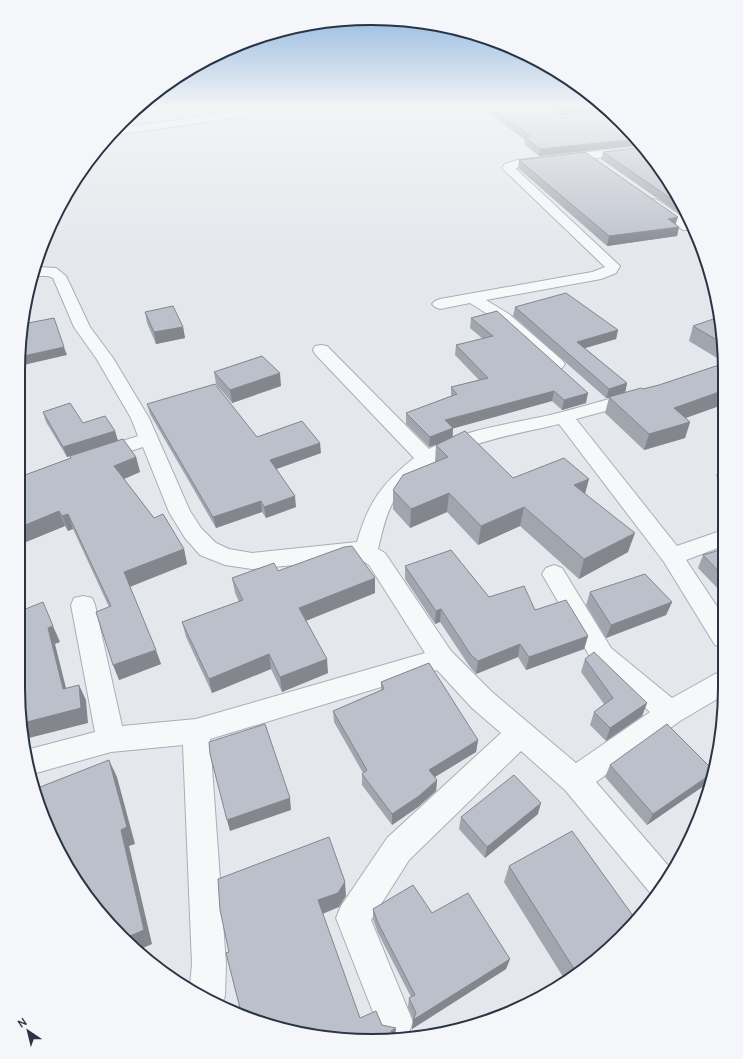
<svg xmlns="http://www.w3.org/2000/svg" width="743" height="1059" viewBox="0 0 743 1059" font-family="Manrope,sans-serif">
<rect width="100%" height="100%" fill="#e4e7ec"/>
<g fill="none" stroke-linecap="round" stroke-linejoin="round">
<g stroke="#a9aeb7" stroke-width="2">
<g id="minor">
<polygon points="269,107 294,107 289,110 115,135 120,128"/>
<polygon points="642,146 646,152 515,168 620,266 616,273 601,279 486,300 509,314 562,360 565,364 562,368 556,369 550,368 497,320 470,303 440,309 435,307 432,304 435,301 440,299 592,272 605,267 502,168 505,164 517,160"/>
<polygon points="653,199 657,200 691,223 693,230 683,230 649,206 647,203 649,200"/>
<path d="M38 267 56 268 66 276 90 327 113 358 149 418 190 511 201 528 216 543 229 549 252 553 357 542C368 503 382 483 414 458L315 354 313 350 315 346 321 345 327 346 429 449C465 429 510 424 550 415 579 408 607 399 636 392L642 393 645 397 642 401 576 419 677 546 723 530V546L686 560 724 617V648L715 645 664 562 559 424C505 437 444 444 405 488 401 493 396 497 393 502 385 517 382 533 378 549L385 553 451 651 492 692 576 763 650 712 593 662 542 574 546 568 554 565 562 568 611 648 672 698 715 674 724 671V695L680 721 596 782 672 870 656 897 652 895 565 790 521 751 409 860 371 920 413 1022 408 1035C398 1039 392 1039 382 1035L336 918 341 906 387 838 501 733 472 708 437 670 210 739 226 964 225 996 221 1005 190 985 192 964 183 745 111 752 29 775 26 750 95 732 71 605 74 598 83 596 92 598 95 605 122 726 196 719 425 653 369 565 360 559 252 569 225 565 200 555 185 538 169 512 143 447 99 461 92 459 89 455 92 451 138 436 131 418 96 358 74 327 53 278 48 276H35Z"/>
</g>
</g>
<use href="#minor" fill="#f7f8fa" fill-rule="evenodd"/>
</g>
<g fill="#a1a5ae">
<polygon points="481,107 527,107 535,113 637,138 642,145 539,156 524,144 525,140"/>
<polygon points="531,107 604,107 608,111 556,116"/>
<polygon points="643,147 689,215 691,222 601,159 603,152"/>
<polygon points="519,160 676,225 679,227 677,236 607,246 518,168"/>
<polygon points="515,307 618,330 616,339 585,348 627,383 625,393 643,389 659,385 722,364 722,405 685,418 690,422 685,438 644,450 605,413 609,398 606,398 513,316"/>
<polygon points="145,312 183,327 185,338 156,344 147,323"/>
<polygon points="471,318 586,403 562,410 552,401 453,428 453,437 513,478 585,494 628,552 579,579 520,526 478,545 447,512 410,528 393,509 393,490 435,462 436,445 438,444 429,447 406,424 406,413 451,396 451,387 479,380 455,355 456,345 483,339 470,328"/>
<polygon points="722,325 722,361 689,341 693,326"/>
<polygon points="214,372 281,386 232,403 216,384"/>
<polygon points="147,404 257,437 321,453 276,469 296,507 266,518 262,512 216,528 150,414"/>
<polygon points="43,412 83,423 115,431 118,441 136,457 140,472 124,479 154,518 184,549 187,564 130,587 161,664 119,680 109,607 73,529 68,531 65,526 21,544 18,538 18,463 25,475 117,441 67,457 46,422"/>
<polygon points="723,463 723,482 716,476 721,464"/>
<polygon points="723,549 724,595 698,568 703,555"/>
<polygon points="405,566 489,597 535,610 588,636 584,649 526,670 518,657 476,674 470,667 440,622 435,624 405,579"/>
<polygon points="278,571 375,593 306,621 328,673 282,692 271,669 212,693 186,637 182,622 239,602 235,593 232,578"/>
<polygon points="590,592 672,602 666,615 606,638 586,605"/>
<polygon points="585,659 647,703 642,716 606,741 590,725 594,712 604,704 581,672"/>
<polygon points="381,682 478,740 476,752 435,777 437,780 436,791 418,807 392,825 362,785 362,774 363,773 334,722 333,711 381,690"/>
<polygon points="724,710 722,727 717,723"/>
<polygon points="610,765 708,783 647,825 605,777"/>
<polygon points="538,814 485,858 459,829 461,817"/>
<polygon points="509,866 605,953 565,980 504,882"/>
<polygon points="373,909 432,913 510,959 506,969 412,1029 413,1019 408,1007 409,998 411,997 378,933 373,919"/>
</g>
<g fill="#83868d">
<polygon points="576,107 604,107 608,111 556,116 557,109"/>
<polygon points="637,139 642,145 539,156 540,149"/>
<polygon points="678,217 675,226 668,219"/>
<polygon points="679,227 677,236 607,246 609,236"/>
<polygon points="183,327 185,338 156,344 154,332"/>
<polygon points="618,330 616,339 575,351 577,342"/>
<polygon points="64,347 67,355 19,366 19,357"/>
<polygon points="280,373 281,386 232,403 230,390"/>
<polygon points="627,383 625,393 606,398 609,389"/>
<polygon points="554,391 552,401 444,431 445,420"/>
<polygon points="722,391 722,405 669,424 674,408"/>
<polygon points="588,393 586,403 562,410 564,400"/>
<polygon points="690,422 685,438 644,450 649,434"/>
<polygon points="453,428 452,439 429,447 430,437"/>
<polygon points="115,431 118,441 67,457 63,447"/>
<polygon points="320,443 321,453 271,471 270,460"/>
<polygon points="136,457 140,472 119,481 114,466"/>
<polygon points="589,479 584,498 574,485"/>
<polygon points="449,493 447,512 410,528 411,509"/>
<polygon points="295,496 296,507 266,518 264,507"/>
<polygon points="261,501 262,512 216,528 213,517"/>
<polygon points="524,507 520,526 478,545 481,526"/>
<polygon points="59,511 65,526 21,544 18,536 18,528"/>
<polygon points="68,514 73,529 68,531 62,516"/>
<polygon points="635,533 628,552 579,579 584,559"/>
<polygon points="184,549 187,564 129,587 124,572"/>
<polygon points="375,578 375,593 300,623 299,608"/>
<polygon points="672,602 666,615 606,638 611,625"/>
<polygon points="441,609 440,622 435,624 436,611"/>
<polygon points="53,626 60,642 55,644 70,704 63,689 48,628"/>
<polygon points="588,636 584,649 526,670 529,657"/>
<polygon points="520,644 518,657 476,674 478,661"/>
<polygon points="156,650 161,664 119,680 113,665"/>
<polygon points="269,654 271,669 212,693 209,679"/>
<polygon points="327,659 328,673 282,692 280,677"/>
<polygon points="79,685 86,700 88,723 25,739 23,723"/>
<polygon points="647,703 642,716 606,741 610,728"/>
<polygon points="478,740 476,752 428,781 429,770"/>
<polygon points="109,760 117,777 135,844 129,846 152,944 136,951 125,938 121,830"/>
<polygon points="714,772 708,783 647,825 653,814"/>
<polygon points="437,780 436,791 418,807 392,825 392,814"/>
<polygon points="290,798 291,810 230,831 227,820"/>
<polygon points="541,803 538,814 485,858 487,847"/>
<polygon points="345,882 346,896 339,907 320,915 318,900"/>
<polygon points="510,959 506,969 412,1029 413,1020"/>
<polygon points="396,1028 395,1038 391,1038 391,1031"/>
</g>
<g fill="#bbc0ca" stroke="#83868d">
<polygon points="490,107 527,107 535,113 558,118 609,112 637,139 540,149 525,137 530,136"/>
<polygon points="552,107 576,107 557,109"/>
<polygon points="643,147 683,207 603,152"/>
<polygon points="585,152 678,217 668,219 679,227 609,236 519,160"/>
<polygon points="566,293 618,330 577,342 627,383 609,389 515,307"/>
<polygon points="173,306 183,327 154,332 145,312"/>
<polygon points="497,311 588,393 564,400 554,391 445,420 453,428 430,437 406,413 457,394 451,387 488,378 456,345 493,336 471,318"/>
<polygon points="719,317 722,325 722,343 693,326"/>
<polygon points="54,318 64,347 19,357 23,324"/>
<polygon points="262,356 280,373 230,390 214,372"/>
<polygon points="722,364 722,391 674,408 690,422 649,434 609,397 641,388 643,389 659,385"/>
<polygon points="215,384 257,437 302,421 320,443 270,460 295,496 264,507 261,501 213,517 147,404"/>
<polygon points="70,403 83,423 105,416 115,431 63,447 43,412"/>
<polygon points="465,431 513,478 564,458 589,479 574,485 635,533 584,559 524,507 481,526 449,493 411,509 393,490 403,475 448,457 436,445"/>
<polygon points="123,439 136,457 114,466 154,518 163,514 184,549 124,572 156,650 113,665 96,612 111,606 68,514 62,516 59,511 18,528 18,463 25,475 71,458 70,456"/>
<polygon points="352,546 375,578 299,608 327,659 280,677 269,654 209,679 182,622 243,600 232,578 274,563 278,571 344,547"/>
<polygon points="723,549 723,576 703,555"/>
<polygon points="451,550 489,597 524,586 535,610 566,600 588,636 529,657 520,644 478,661 471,655 441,609 436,611 405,566"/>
<polygon points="645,574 672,602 611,625 590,592"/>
<polygon points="43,602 53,626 48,628 63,689 79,685 81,708 23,723 18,688 18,612"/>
<polygon points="594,652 647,703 610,728 594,712 613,698 585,659"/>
<polygon points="429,663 478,740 429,770 437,780 419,796 392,814 362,774 367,770 333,711 384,689 381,682"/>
<polygon points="265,724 290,798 227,820 210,754 209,742"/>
<polygon points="667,724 714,771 714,772 653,814 610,765"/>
<polygon points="109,760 127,827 121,830 144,930 125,938 77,884 35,789"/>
<polygon points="514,775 541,803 487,847 461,817"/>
<polygon points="572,831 636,920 605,953 576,972 509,866"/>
<polygon points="329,837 345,882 338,893 318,900 360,1018 376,1011 382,1025 396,1028 391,1031 394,1038 326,1038 242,1016 226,953 229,952 220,910 218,879"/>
<polygon points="413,885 432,913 468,893 510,959 413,1020 416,1013 409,998 415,995 378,923 373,909"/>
</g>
<linearGradient id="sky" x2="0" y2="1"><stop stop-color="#8bb4dd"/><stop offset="0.42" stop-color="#f3f4f6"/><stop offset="1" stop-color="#f3f4f6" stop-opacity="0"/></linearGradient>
<rect width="743" height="255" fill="url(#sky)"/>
<path d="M0 0H743V1059H0ZM371 25H372A346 346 0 0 1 718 371V688A346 346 0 0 1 372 1034H371A346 346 0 0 1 25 688V371A346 346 0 0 1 371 25Z" fill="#f4f6f9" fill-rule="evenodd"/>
<path fill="none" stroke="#2b3445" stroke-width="2" d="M371 25H372A346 346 0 0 1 718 371V688A346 346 0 0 1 372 1034H371A346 346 0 0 1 25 688V371A346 346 0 0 1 371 25Z"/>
<g transform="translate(28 1031) rotate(325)" stroke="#f4f6f9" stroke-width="3" paint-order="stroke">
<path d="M0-3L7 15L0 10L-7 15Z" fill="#2b3445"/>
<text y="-6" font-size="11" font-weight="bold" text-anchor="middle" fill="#2b3445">N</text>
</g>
</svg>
